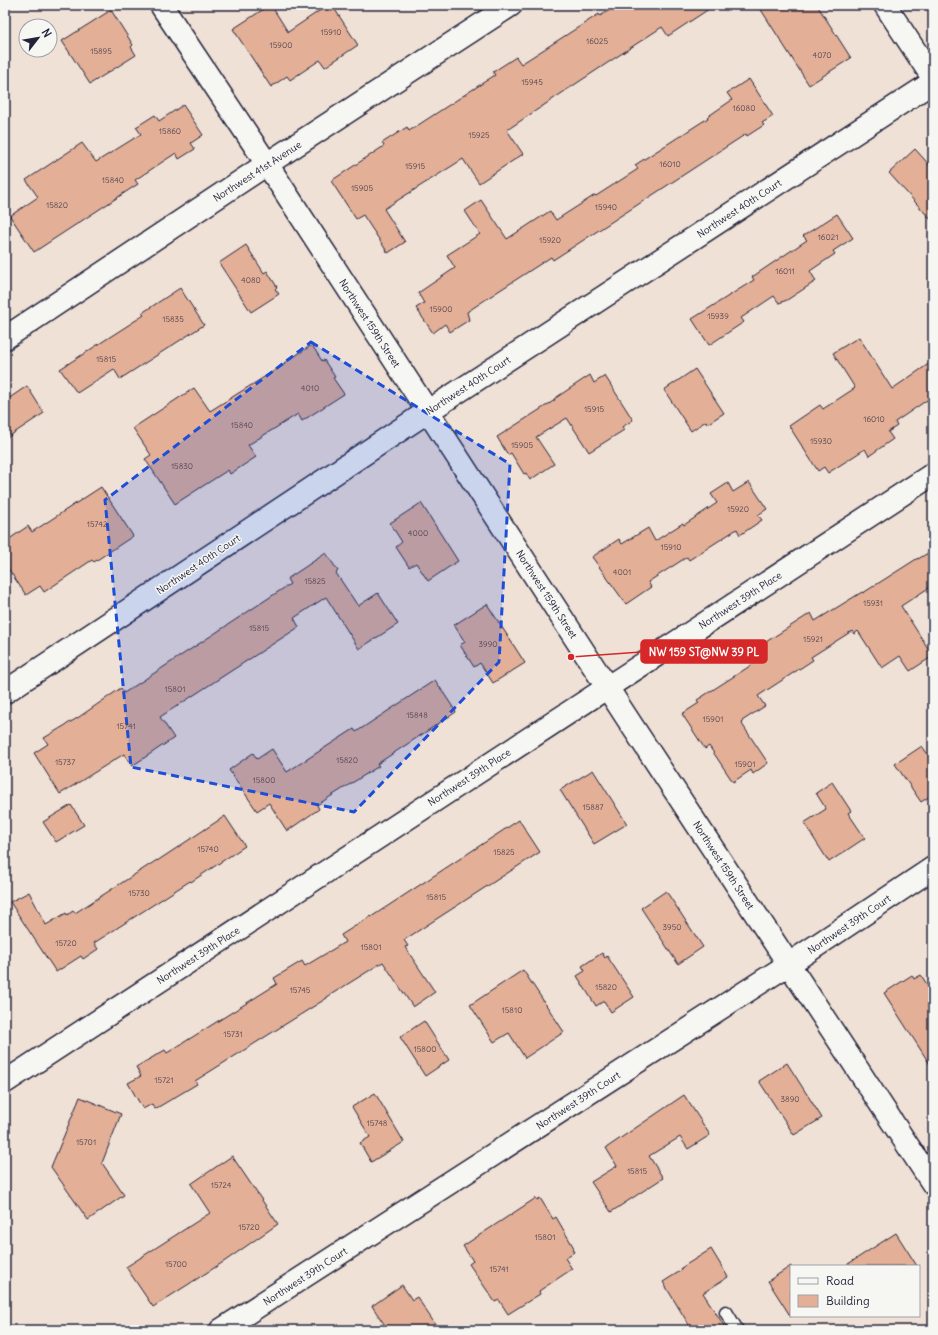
<svg xmlns="http://www.w3.org/2000/svg" width="938" height="1335" viewBox="0 0 938 1335" font-family="Delius,sans-serif">
<rect width="100%" height="100%" fill="#f0e1d6"/>
<filter id="ink" filterUnits="userSpaceOnUse"><feTurbulence type="fractalNoise" baseFrequency=".025" numOctaves="2"/><feDisplacementMap in="SourceGraphic" scale="8" xChannelSelector="R" yChannelSelector="G"/><feConvolveMatrix kernelMatrix="1 2 1 2 8 2 1 2 1" color-interpolation-filters="sRGB"/></filter>
<g filter="url(#ink)">
<g fill="#e3af96" stroke="#22223b">
<polygon points="270,5 271,5 288,32 328,5 332,5 358,45 325,67 320,60 290,80 287,76 271,87 233,29"/>
<polygon points="618,5 715,5 668,36 662,27 568,89 507,130 523,154 479,183 463,159 384,209 405,242 388,253 363,215 356,219 331,181 384,146 382,143 407,127 409,131 495,75 493,72 516,57 521,64 599,14 600,16"/>
<polygon points="758,5 817,5 851,58 809,85"/>
<polygon points="111,10 133,45 131,47 136,55 90,84 62,41"/>
<polygon points="749,79 773,116 762,123 764,125 747,136 746,134 553,260 551,257 497,292 467,312 469,320 450,332 445,324 433,333 416,308 424,303 418,293 455,268 447,255 480,234 465,211 481,200 507,239 550,211 556,220 595,195 596,196 638,169 635,165 708,118 707,117 732,100 727,93"/>
<polygon points="183,105 203,135 191,143 195,149 179,159 176,153 135,180 138,184 34,252 10,216 38,197 26,180 82,143 96,162 141,134 136,127 155,115 159,121"/>
<polygon points="915,149 933,169 933,222 889,173"/>
<polygon points="837,214 853,238 833,251 835,254 810,271 816,281 787,300 779,303 774,296 741,318 744,322 709,345 692,319 754,280 752,277 807,240 803,236"/>
<polygon points="246,245 264,273 267,271 277,287 275,289 279,294 251,312 219,263"/>
<polygon points="180,288 204,325 120,379 114,369 77,393 60,369 144,315 142,313"/>
<polygon points="859,337 892,389 933,361 933,396 895,422 897,426 888,432 893,439 869,456 865,449 828,473 824,467 818,471 789,426 820,405 823,409 855,388 833,353"/>
<polygon points="312,345 322,361 324,360 335,377 333,378 344,394 302,421 298,414 248,445 256,457 230,474 228,470 175,504 145,459 151,455 133,428 194,388 210,411 285,364 284,363"/>
<polygon points="695,369 724,413 707,424 706,421 691,431 664,390"/>
<polygon points="590,375 594,383 605,376 633,420 622,427 624,430 589,452 567,418 536,437 554,464 530,480 526,473 524,474 511,453 508,455 497,437 555,400 554,399"/>
<polygon points="27,386 44,413 5,439 5,401"/>
<polygon points="749,482 767,509 758,515 762,520 740,535 737,529 689,560 687,557 648,582 651,587 626,604 592,557 619,539 622,544 648,528 655,541 683,523 684,525 717,503 711,494 728,483 733,492"/>
<polygon points="101,487 133,536 94,562 92,560 44,592 40,586 26,595 5,564 5,542 28,526 32,532"/>
<polygon points="421,503 458,561 428,581 416,563 409,567 396,547 402,542 390,523"/>
<polygon points="933,550 933,585 901,606 933,656 910,671 900,656 882,668 858,631 854,634 852,631 811,657 813,660 758,696 765,706 742,721 743,723 742,724 768,763 753,774 751,770 733,782 709,746 705,749 682,714 699,703 697,700 764,657 758,647 811,613 815,621 862,592 863,593 918,558 918,559"/>
<polygon points="326,553 338,571 336,573 358,606 378,593 398,624 359,649 326,597 294,618 299,627 160,717 174,738 132,766 124,754 60,794 34,753 48,744 44,738 79,717 121,688 124,693 290,584 287,579"/>
<polygon points="487,604 525,663 493,683 480,663 474,667 460,645 465,642 454,625"/>
<polygon points="435,680 456,712 377,764 379,766 317,805 319,809 287,831 269,803 257,811 229,770 253,753 257,759 272,749 287,772 354,729 356,732"/>
<polygon points="922,746 933,762 933,794 921,802 895,764"/>
<polygon points="593,770 627,824 594,844 560,790"/>
<polygon points="832,782 851,811 848,813 865,838 829,862 804,823 826,809 816,793"/>
<polygon points="71,805 84,825 56,842 43,822"/>
<polygon points="225,816 245,846 191,882 190,881 94,943 98,949 83,959 81,956 56,972 10,902 29,892 46,925 66,913 67,915 73,911 75,913 157,860 157,861"/>
<polygon points="519,820 540,852 404,940 408,946 405,947 435,992 413,1007 383,962 327,997 327,998 195,1081 197,1084 155,1109 152,1104 143,1109 128,1083 141,1076 136,1067 165,1050 167,1053 277,984 274,978 302,961 305,966 345,942 341,935 371,916 371,917"/>
<polygon points="666,891 703,947 678,964 641,908"/>
<polygon points="602,953 605,958 607,956 634,997 611,1012 604,1001 596,1006 577,976 585,971 582,966"/>
<polygon points="523,970 564,1032 525,1058 509,1033 494,1042 470,1005"/>
<polygon points="912,975 914,979 921,975 933,994 933,1069 884,993"/>
<polygon points="424,1021 449,1060 425,1076 400,1037"/>
<polygon points="787,1063 822,1118 794,1135 759,1081"/>
<polygon points="375,1093 404,1142 371,1162 360,1143 370,1137 352,1107"/>
<polygon points="684,1095 710,1135 688,1149 680,1137 649,1156 663,1178 611,1212 591,1182 617,1166 606,1148"/>
<polygon points="80,1097 121,1114 102,1163 124,1195 88,1220 51,1167"/>
<polygon points="232,1156 278,1224 225,1261 153,1307 126,1267 210,1213 191,1184"/>
<polygon points="536,1198 537,1200 540,1198 553,1219 556,1217 574,1248 572,1249 574,1252 565,1258 572,1269 539,1291 540,1294 508,1314 499,1300 495,1302 469,1264 473,1261 463,1246"/>
<polygon points="896,1233 917,1266 845,1266"/>
<polygon points="711,1249 728,1277 703,1293 727,1330 692,1330 663,1282 682,1270 681,1268"/>
<polygon points="791,1266 791,1317 768,1281"/>
<polygon points="402,1285 412,1300 417,1297 439,1330 388,1330 372,1306"/>
</g>
<g fill="none" stroke-linecap="round" stroke-linejoin="round">
<g stroke="#22223b" stroke-width="15">
<polyline id="service" points="726,1312 737,1330"/>
</g>
<g stroke="#22223b" stroke-width="25">
<g id="minor">
<polyline points="885,5 933,78"/>
<polyline points="5,338 267,164 511,5"/>
<polyline points="5,692 427,412 933,82"/>
<polyline points="5,1082 933,474"/>
<polyline points="221,1330 789,964 933,868"/>
</g>
</g>
<g stroke="#22223b" stroke-width="25">
<polyline id="tertiary" points="161,5 267,164 627,718 933,1184"/>
</g>
<use href="#service" stroke="#f6f6f2" stroke-width="12"/>
<use href="#minor" stroke="#f6f6f2" stroke-width="22"/>
<use href="#tertiary" stroke="#f6f6f2" stroke-width="22"/>
</g>
</g>
<path fill="#1d4ed8" fill-opacity="0.2" stroke="#1d4ed8" stroke-width="3" stroke-dasharray="8 5" stroke-linejoin="round" d="M311 342 510 464 499 662 354 812 131 767 105 500Z"/>
<g text-anchor="middle" stroke-width="3" stroke-linejoin="round" paint-order="stroke">
<g font-size="8" fill="#524552">
<text x="331" y="35">15910</text>
<text x="597" y="44">16025</text>
<text x="281" y="48">15900</text>
<text x="101" y="54">15895</text>
<text x="822" y="58">4070</text>
<text x="532" y="85">15945</text>
<text x="744" y="111">16080</text>
<text x="170" y="134">15860</text>
<text x="479" y="138">15925</text>
<text x="670" y="167">16010</text>
<text x="415" y="169">15915</text>
<text x="113" y="183">15840</text>
<text x="362" y="191">15905</text>
<text x="57" y="208">15820</text>
<text x="606" y="210">15940</text>
<text x="828" y="240">16021</text>
<text x="550" y="243">15920</text>
<text x="785" y="274">16011</text>
<text x="251" y="283">4080</text>
<text x="441" y="312">15900</text>
<text x="718" y="319">15939</text>
<text x="173" y="322">15835</text>
<text x="106" y="362">15815</text>
<text x="310" y="391">4010</text>
<text x="594" y="412">15915</text>
<text x="874" y="422">16010</text>
<text x="242" y="428">15840</text>
<text x="821" y="444">15930</text>
<text x="522" y="448">15905</text>
<text x="182" y="469">15830</text>
<text x="738" y="512">15920</text>
<text x="97" y="527">15742</text>
<text x="418" y="536">4000</text>
<text x="671" y="550">15910</text>
<text x="622" y="575">4001</text>
<text x="315" y="584">15825</text>
<text x="873" y="606">15931</text>
<text x="259" y="631">15815</text>
<text x="813" y="642">15921</text>
<text x="488" y="647">3990</text>
<text x="175" y="692">15801</text>
<text x="417" y="718">15848</text>
<text x="713" y="722">15901</text>
<text x="126" y="729">15741</text>
<text x="347" y="763">15820</text>
<text x="65" y="765">15737</text>
<text x="745" y="767">15901</text>
<text x="264" y="783">15800</text>
<text x="593" y="810">15887</text>
<text x="208" y="852">15740</text>
<text x="504" y="855">15825</text>
<text x="139" y="896">15730</text>
<text x="436" y="900">15815</text>
<text x="672" y="930">3950</text>
<text x="66" y="946">15720</text>
<text x="371" y="950">15801</text>
<text x="606" y="990">15820</text>
<text x="300" y="993">15745</text>
<text x="512" y="1013">15810</text>
<text x="233" y="1037">15731</text>
<text x="425" y="1052">15800</text>
<text x="164" y="1083">15721</text>
<text x="790" y="1102">3890</text>
<text x="377" y="1126">15748</text>
<text x="86" y="1145">15701</text>
<text x="637" y="1174">15815</text>
<text x="221" y="1188">15724</text>
<text x="249" y="1230">15720</text>
<text x="545" y="1240">15801</text>
<text x="176" y="1267">15700</text>
<text x="499" y="1272">15741</text>
</g>
<g font-size="10" fill="#22223b" stroke="#f6f6f2">
<text transform="translate(257 171) rotate(-33)" y="4">Northwest 41st Avenue</text>
<text transform="translate(739 208) rotate(-33)" y="4">Northwest 40th Court</text>
<text transform="translate(370 323) rotate(57)" y="4">Northwest 159th Street</text>
<text transform="translate(468 385) rotate(-33)" y="4">Northwest 40th Court</text>
<text transform="translate(198 564) rotate(-34)" y="4">Northwest 40th Court</text>
<text transform="translate(547 594) rotate(57)" y="4">Northwest 159th Street</text>
<text transform="translate(740 600) rotate(-33)" y="4">Northwest 39th Place</text>
<text transform="translate(469 777) rotate(-33)" y="4">Northwest 39th Place</text>
<text transform="translate(724 865) rotate(57)" y="4">Northwest 159th Street</text>
<text transform="translate(849 924) rotate(-34)" y="4">Northwest 39th Court</text>
<text transform="translate(198 955) rotate(-33)" y="4">Northwest 39th Place</text>
<text transform="translate(578 1100) rotate(-33)" y="4">Northwest 39th Court</text>
<text transform="translate(305 1276) rotate(-33)" y="4">Northwest 39th Court</text>
</g>
</g>
<path fill="none" stroke="#d62828" stroke-width="1.5" d="M571 657L641 652"/>
<circle fill="#d62828" stroke="#f6f6f2" stroke-width="1.5" cx="571" cy="657" r="4"/>
<rect fill="#d62828" stroke="#d62828" stroke-width="1.5" x="641" y="640" width="126" height="23" rx="4"/>
<g font-size="11" text-anchor="middle" font-weight="bold" fill="#fff">
<text x="704" y="656">NW 159 ST@NW 39 PL</text>
</g>
<rect width="938" height="1335" fill="none" stroke="#f6f6f2" stroke-width="20"/>
<rect x="10" y="10" width="918" height="1315" fill="none" stroke="#22223b" stroke-width="1.5" filter="url(#ink)"/>
<rect x="790" y="1265" width="130" height="52" fill="#f6f6f2" stroke="#a1a1a9"/>
<rect x="798" y="1278" width="20" height="6" fill="#f6f6f2" stroke="#a1a1a9"/>
<text x="826" y="1285" font-size="12" fill="#22223b">Road</text>
<rect x="798" y="1295" width="20" height="12" fill="#e3af96" stroke="#a1a1a9"/>
<text x="826" y="1305" font-size="12" fill="#22223b">Building</text>
<g transform="translate(38 38) rotate(59)"><circle r="19" fill="#f6f6f2" stroke="#a1a1a9"/>
<path d="M0-3L7 15L0 10L-7 15Z" fill="#22223b"/>
<text y="-6" font-size="11" font-weight="bold" text-anchor="middle" fill="#22223b">N</text>
</g>
</svg>
